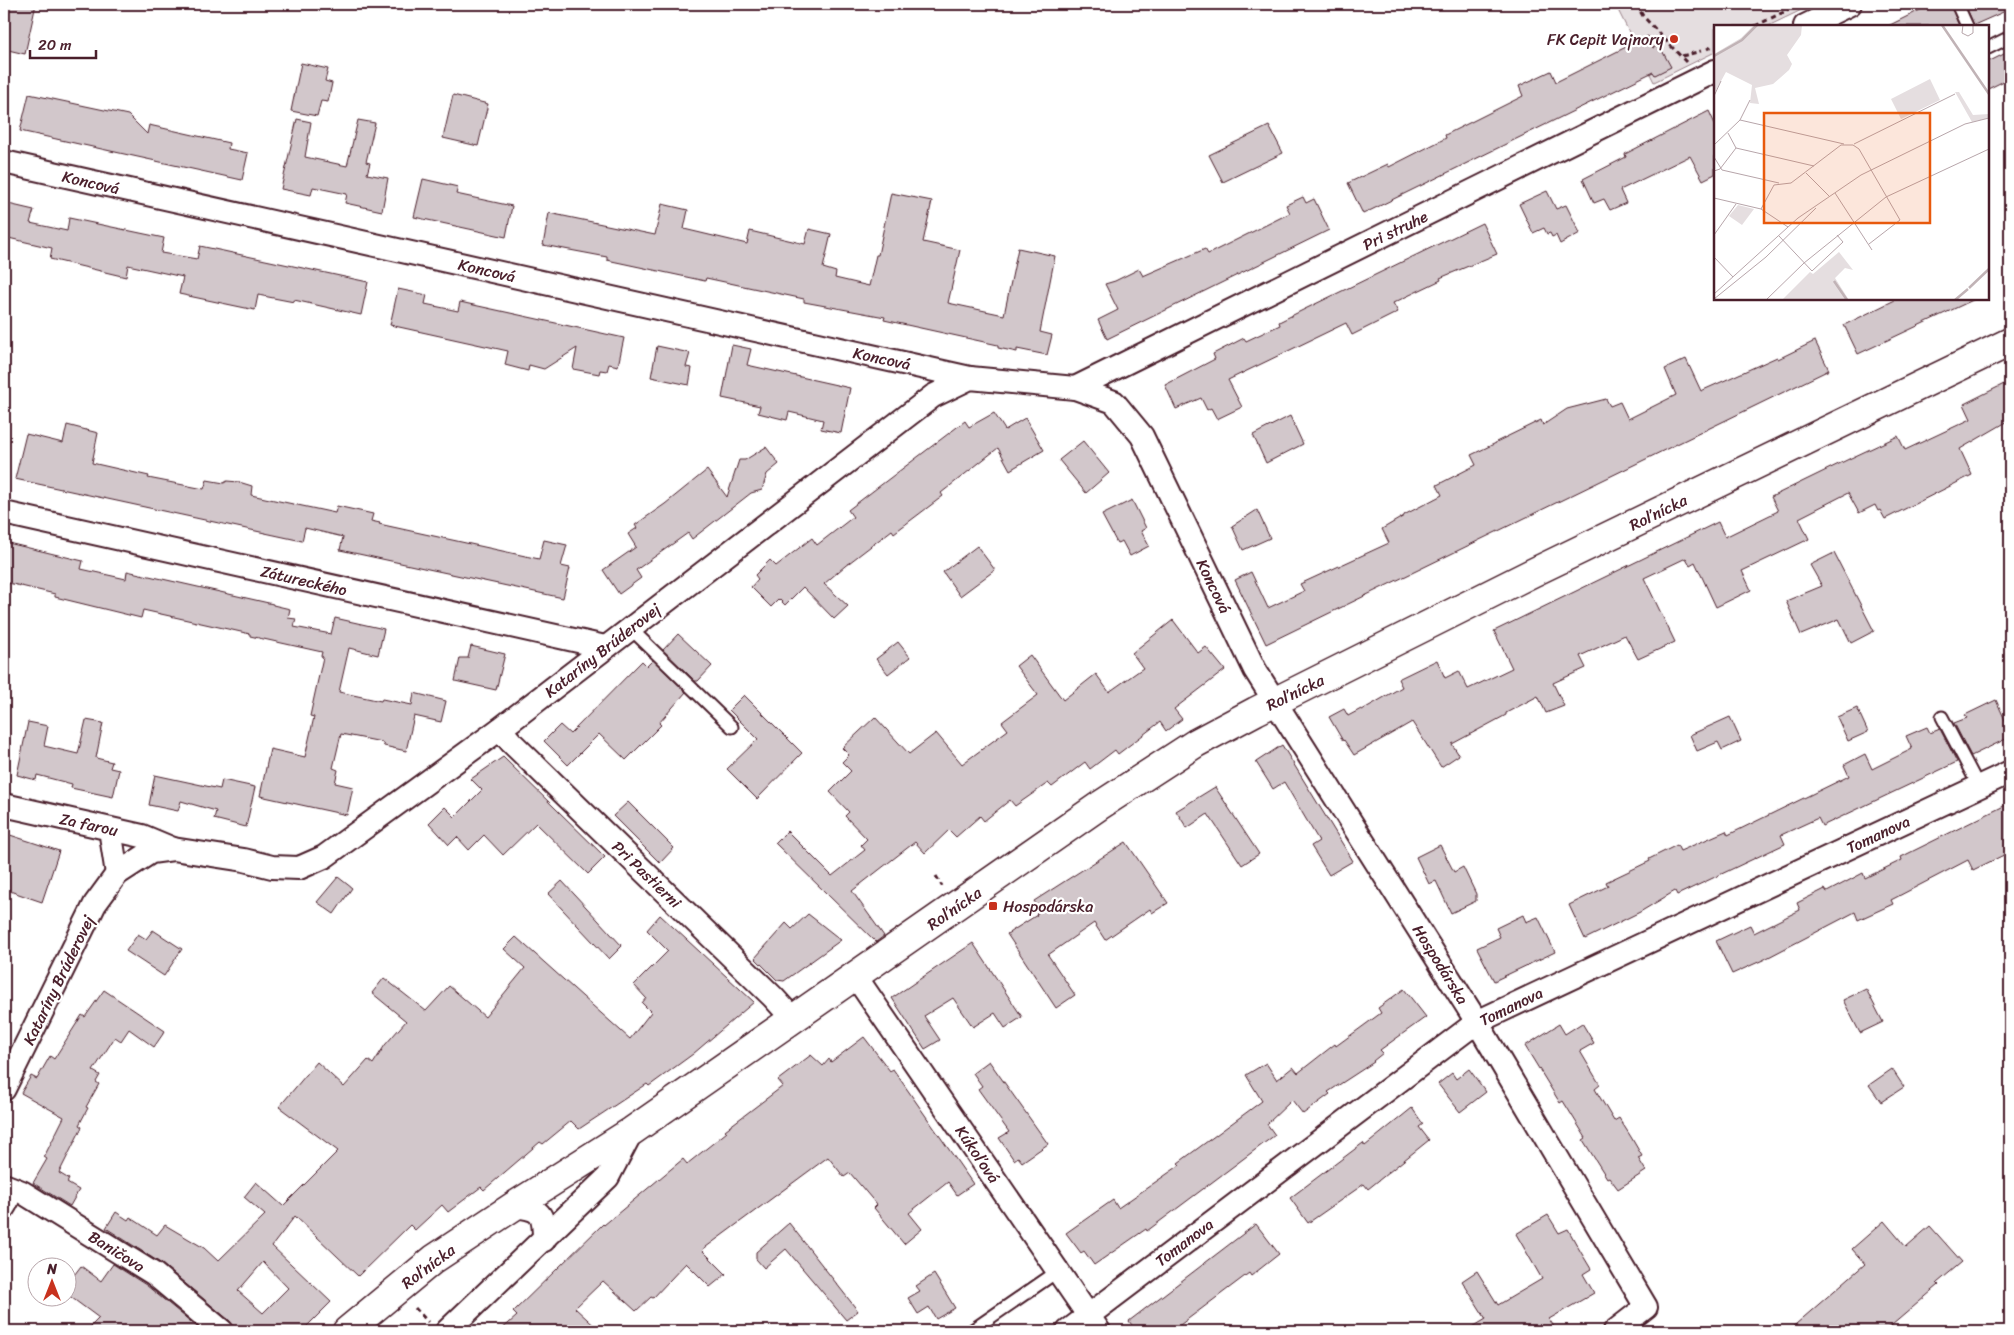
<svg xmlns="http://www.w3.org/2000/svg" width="2014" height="1335" viewBox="0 0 2014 1335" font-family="Sriracha,sans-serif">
<rect width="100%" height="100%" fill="#fff"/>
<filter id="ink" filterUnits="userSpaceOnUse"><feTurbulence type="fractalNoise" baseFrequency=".02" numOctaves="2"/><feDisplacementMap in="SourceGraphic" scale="10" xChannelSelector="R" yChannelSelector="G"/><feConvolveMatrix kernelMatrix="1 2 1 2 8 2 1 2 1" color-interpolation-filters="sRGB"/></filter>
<g filter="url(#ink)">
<polygon fill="#e5dee0" stroke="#987e86" points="1615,4 1814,4 1768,26 1715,26 1715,52 1654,82"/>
<g fill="#d2c7cb" stroke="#4a1f2b" fill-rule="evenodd">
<polygon points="4,4 36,4 25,54 4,49"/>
<polygon points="1932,4 1950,4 1959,26 1888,26"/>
<polygon points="1965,4 2010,4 2010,9 1974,25"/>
<polygon points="1648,36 1653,48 1659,45 1671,67 1655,75 1653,72 1363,214 1348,183 1388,164 1389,167 1446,138 1445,135 1523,96 1519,86 1551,71 1556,82"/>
<polygon points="2010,51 2010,78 1988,89 1988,62"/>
<polygon points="301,63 328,69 325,81 332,83 328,102 321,101 317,116 291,111"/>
<polygon points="29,94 128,115 147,134 149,125 229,143 228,149 248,153 242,180 20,131"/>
<polygon points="453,95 488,104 478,146 443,138"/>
<polygon points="1709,111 1715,124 1715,174 1703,180 1690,156 1620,190 1626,203 1610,210 1604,199 1594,203 1583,179 1626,157 1625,154"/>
<polygon points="297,119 311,122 305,157 347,166 358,120 375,123 366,162 370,163 367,174 388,178 382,211 345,203 347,194 313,187 311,195 281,189"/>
<polygon points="1269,126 1283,153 1223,182 1209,155"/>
<polygon points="423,179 458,187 456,194 512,206 506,237 414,217"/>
<polygon points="1547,191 1556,209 1566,205 1580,233 1560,244 1556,235 1552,237 1550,233 1547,234 1544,228 1533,233 1519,204"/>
<polygon points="891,193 932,201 923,242 960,250 948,303 1004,315 1018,248 1055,256 1040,332 1052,335 1047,355 1017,349 1017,352 998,348 998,345 884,320 885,317 804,302 804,299 706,278 705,281 607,260 607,257 543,245 549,213 655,235 662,204 688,210 684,229 747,244 750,231 805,244 809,229 831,234 823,268 836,272 835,278 869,286 876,255 878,255"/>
<polygon points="1303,197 1306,203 1314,199 1329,230 1107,339 1098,320 1118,310 1105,284 1115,281 1139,269 1143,276 1205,249 1208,254 1290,213 1286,205"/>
<polygon points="4,203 34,210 30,223 67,231 69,218 164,238 161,253 197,259 200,246 368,282 361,315 294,300 294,302 258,295 255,310 179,294 183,277 128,265 126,277 50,259 52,248 4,237"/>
<polygon points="1482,223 1497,254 1440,278 1441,280 1393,303 1398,312 1352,335 1346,323 1228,380 1242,407 1217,419 1211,408 1207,410 1201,398 1176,409 1165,385 1215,359 1213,354 1244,338 1246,341 1280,325 1279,322 1305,309"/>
<polygon points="398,289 427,295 425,304 458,311 460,302 624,338 618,366 609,364 607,371 600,370 599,374 573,369 577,348 544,369 529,365 528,371 505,365 508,351 390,325"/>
<polygon points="1897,299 1975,299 1858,354 1844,325"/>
<polygon points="1815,341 1829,370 1266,644 1235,580 1251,572 1268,608 1304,591 1300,584 1389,543 1382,529 1404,516 1404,515 1442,495 1437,485 1476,465 1471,455 1496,443 1496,442 1541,420 1543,425 1567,409 1606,399 1610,406 1620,402 1628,419 1676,395 1665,369 1686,359 1701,391 1777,357 1778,359"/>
<polygon points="732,345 751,349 747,365 850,388 841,433 821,429 823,420 789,412 787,420 758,413 760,406 722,398"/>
<polygon points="657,346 690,353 686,367 692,368 689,385 651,377"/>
<polygon points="2010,381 2010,420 1960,449 1972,475 1885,519 1880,510 1878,511 1875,505 1859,513 1848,493 1799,518 1809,539 1742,571 1751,590 1716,607 1695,562 1690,565 1686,558 1644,578 1675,642 1638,659 1625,635 1580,656 1586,668 1553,683 1564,706 1546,713 1538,696 1506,713 1506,715 1452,744 1459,755 1441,767 1412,722 1354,755 1344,740 1343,741 1329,717 1344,709 1348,716 1361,709 1362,710 1402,687 1398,679 1437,660 1445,678 1459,671 1468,689 1512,668 1494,631 1718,522 1725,537 1778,511 1771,497 1851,458 1898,436 1905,450 1971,419 1964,404"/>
<polygon points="994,413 1005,430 1025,418 1044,450 1010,470 998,448 941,493 943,496 894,533 892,530 845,566 824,584 848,606 834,619 803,587 785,605 779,599 771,607 751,587 758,579 755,575 770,560 776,566 812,538 817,545 853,517 848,510 965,421 969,427"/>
<polygon points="1290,416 1303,444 1266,463 1253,435"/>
<polygon points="67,425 98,433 92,463 149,476 148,478 204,489 207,480 224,483 227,481 239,482 252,486 251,495 335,513 337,506 373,514 371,521 380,523 379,524 539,559 544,540 567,545 561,566 570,568 563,598 340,550 343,537 305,528 302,541 15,479 26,434 63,443"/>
<polygon points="1083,441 1109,473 1086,493 1059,460"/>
<polygon points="766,447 779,464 767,474 762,490 751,493 692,539 688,533 636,570 641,578 619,594 603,570 636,547 628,534 637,528 635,525 665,504 707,470 727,497 739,460 745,460"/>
<polygon points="1132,500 1146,528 1141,531 1149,546 1130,556 1122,541 1117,543 1102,515"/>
<polygon points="1257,510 1270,538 1243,550 1232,526"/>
<polygon points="4,542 83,561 81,569 126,579 127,571 273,604 273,605 290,609 288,618 296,619 294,627 331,634 335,618 384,629 378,655 349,648 339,692 381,701 382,699 412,705 414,693 446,701 441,722 414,716 406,751 384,746 382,742 341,734 333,768 338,770 335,783 353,787 347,815 260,796 270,749 305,757 314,717 310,716 323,657 321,656 322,652 250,636 250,634 143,610 141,618 55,597 55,594 4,582"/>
<polygon points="977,546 995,570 960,596 943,572"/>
<polygon points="1834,553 1874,631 1851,643 1839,619 1801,635 1786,601 1822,586 1810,565"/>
<polygon points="1173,620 1198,653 1206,647 1225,670 1174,709 1182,719 1166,731 1160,722 1118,754 1115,750 1090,769 1085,762 1052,787 1048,783 1015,806 1010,800 984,821 980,816 956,837 949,830 925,853 915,842 852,891 884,936 876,942 775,843 787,831 832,876 865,850 861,845 867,839 845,816 849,812 830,792 851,771 842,762 849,755 842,748 875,717 909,754 936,733 962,764 1008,730 1002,722 1038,695 1016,666 1030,655 1063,700 1096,674 1109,692 1143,668 1132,653"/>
<polygon points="678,634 712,666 698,681 695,681 663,650"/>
<polygon points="898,642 910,657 888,674 876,659"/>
<polygon points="471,646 505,654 496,690 455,681 460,658 468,658"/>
<polygon points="653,660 686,692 659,723 661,725 626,760 599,734 568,765 544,741 560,725 570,734 642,661 647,666"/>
<polygon points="744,695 802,753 757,799 727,769 758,739 729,710"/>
<polygon points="1996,700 2010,731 2010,737 1971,756 1954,723 1967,718 1965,715"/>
<polygon points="1857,708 1868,732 1848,741 1837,717"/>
<polygon points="1730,717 1741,741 1722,750 1718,742 1697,751 1690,735"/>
<polygon points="86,720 103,723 96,758 112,762 110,768 119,770 113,797 71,788 72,784 37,775 36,780 17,775 28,722 48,726 44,746 78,754"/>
<polygon points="1927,727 1930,733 1940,729 1957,762 1822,826 1818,818 1781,835 1785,844 1677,895 1675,891 1640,912 1585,939 1569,905 1608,886 1606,882 1650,861 1649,859 1677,845 1680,851 1726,831 1728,835 1849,776 1844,765 1865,754 1872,769 1912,749 1906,736"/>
<polygon points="1282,745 1353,861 1329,875 1311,846 1319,841 1284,782 1273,789 1256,762"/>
<polygon points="503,757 605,857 588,874 536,823 503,855 484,835 469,850 457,837 449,845 429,823 445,807 455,817 482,790 471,779"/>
<polygon points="155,775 220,789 222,780 255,787 246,827 214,819 216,811 181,801 178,811 149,805"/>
<polygon points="1215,787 1259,854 1242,865 1208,814 1187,828 1176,811"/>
<polygon points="628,802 674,848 660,863 613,816"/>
<polygon points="2010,803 2010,852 1973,870 1968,860 1891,900 1893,904 1858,920 1855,912 1763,960 1732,974 1716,941 1750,925 1754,933 1800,910 1797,903 1825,889 1827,892 1863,873 1865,878 1902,860 1901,857"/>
<polygon points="4,833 59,851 42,902 4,889"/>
<polygon points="1126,842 1168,903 1152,913 1150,909 1105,940 1094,923 1048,955 1075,995 1056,1008 1007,934 1037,915 1036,914 1040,911 1034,901"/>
<polygon points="1440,845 1454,872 1463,867 1476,894 1476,901 1451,913 1436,881 1429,884 1416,857"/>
<polygon points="338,877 352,888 334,914 317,902"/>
<polygon points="562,881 622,946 609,959 548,894"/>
<polygon points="808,914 841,940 784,981 777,980 755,958 786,923 792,929"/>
<path d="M660 915 754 1002 693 1054 649 1086 647 1084 579 1129 571 1121 543 1144 540 1142 484 1190 481 1187 448 1212 442 1205 415 1230 410 1225 358 1276 295 1216 272 1246 331 1302 302 1331H235L230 1321 162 1264 106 1228 116 1212 128 1220 130 1217 157 1235 165 1225 204 1248 218 1261 265 1215 244 1197 256 1182 283 1206 338 1151 279 1107 317 1062 344 1087 368 1060 373 1064 385 1045 406 1021 372 993 384 978 426 1011 449 986 485 1017 525 968 504 949 516 937 630 1039 651 1012 642 1003 646 998 634 985 668 951 647 930ZM263 1262 288 1288 263 1313 238 1291Z"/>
<polygon points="1523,915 1526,922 1538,917 1555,952 1494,981 1477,948 1500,937 1496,928"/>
<polygon points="153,930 182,949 164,976 126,951 138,934 146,939"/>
<polygon points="973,943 1022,1017 1005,1028 995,1013 973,1027 953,998 924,1016 940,1040 925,1049 892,998"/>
<polygon points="1404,989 1426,1017 1380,1050 1383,1053 1373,1061 1374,1062 1328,1092 1330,1094 1303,1114 1292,1100 1267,1124 1275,1135 1147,1231 1146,1229 1094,1265 1084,1251 1081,1253 1066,1233 1113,1200 1118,1208 1180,1165 1178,1163 1262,1101 1246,1075 1266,1063 1277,1080 1293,1067 1298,1073 1335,1044 1336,1046 1381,1013 1378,1008"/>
<polygon points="1866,989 1883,1022 1860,1033 1843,1000"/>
<polygon points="104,990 165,1031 154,1047 129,1029 121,1041 115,1037 93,1071 100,1075 96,1082 99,1084 86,1107 88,1108 79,1125 82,1127 59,1173 69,1179 67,1183 79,1190 70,1206 33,1183 47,1159 44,1157 64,1117 21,1093 31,1076 37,1079 50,1056 54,1059 82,1015 85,1017"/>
<polygon points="1582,1023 1594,1043 1580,1051 1600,1085 1595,1089 1614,1121 1619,1118 1631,1137 1642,1156 1638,1158 1646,1171 1618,1189 1609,1177 1607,1178 1583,1140 1586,1138 1563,1101 1560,1103 1525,1046 1559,1024 1565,1034"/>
<polygon points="864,1037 890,1071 893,1069 973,1184 957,1195 948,1182 909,1213 922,1229 904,1244 874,1208 877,1205 850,1173 844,1177 828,1157 702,1250 726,1274 710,1287 686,1263 653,1298 651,1297 636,1311 603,1281 575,1308 600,1331 500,1331 517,1316 513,1312 603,1224 604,1225 683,1159 687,1164 727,1132 725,1130 783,1086 778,1080 811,1055 823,1066 829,1059 831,1062"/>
<polygon points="989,1061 1048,1144 1022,1162 1018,1157 1014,1160 999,1138 1009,1132 978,1089 982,1086 973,1073"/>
<polygon points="1469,1069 1486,1092 1460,1112 1438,1084 1452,1073 1456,1079"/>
<polygon points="1892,1069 1904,1087 1881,1102 1869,1085"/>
<polygon points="1412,1108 1423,1124 1419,1127 1429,1140 1368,1189 1364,1184 1308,1223 1290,1198 1363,1143 1365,1146"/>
<polygon points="1548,1215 1559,1233 1568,1229 1579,1249 1591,1269 1583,1274 1594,1293 1549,1319 1557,1331 1466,1331 1486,1319 1462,1281 1477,1271 1498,1305 1542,1279 1516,1234"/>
<polygon points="1884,1221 1906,1247 1930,1226 1962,1262 1937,1283 1939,1285 1885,1331 1788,1331 1865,1264 1852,1249"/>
<polygon points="789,1223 858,1311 846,1320 786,1249 764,1268 756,1259 756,1252"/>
<polygon points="1256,1224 1279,1254 1251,1276 1249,1273 1172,1331 1136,1331 1129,1321"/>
<polygon points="113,1264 146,1285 202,1331 86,1331 99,1318 68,1295 68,1283 81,1266 101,1281"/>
<polygon points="934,1274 955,1308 936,1319 929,1307 918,1314 908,1298 920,1291 916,1286"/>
</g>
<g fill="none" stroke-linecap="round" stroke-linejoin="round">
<g stroke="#4a1f2b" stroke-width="15">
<g id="service">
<polyline points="1957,4 1967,26"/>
<polyline points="1988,48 2010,37"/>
<polyline points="630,628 732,727"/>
<polyline points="1942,717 1979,787"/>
<path d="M4 1217C11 1207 15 1202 14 1189"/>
<polyline points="971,1331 1058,1271"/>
</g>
</g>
<g stroke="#4a1f2b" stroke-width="26">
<g id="minor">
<polyline points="1805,26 1850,4"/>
<polyline points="4,162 970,378"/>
<polyline points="1075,388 1715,71"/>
<polyline points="4,513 605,647"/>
<polyline points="500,729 512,743 773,997 793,1019"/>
<polyline points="4,805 142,836 173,849"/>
<polyline points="110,829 117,874"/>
<polyline points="856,977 1099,1331"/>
<polyline points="4,1089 95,904 117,874 151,852 173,849 244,860 272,867 299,868 324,857 500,729 933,396 970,378 1075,388 1114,402 1142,436 1255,670 1477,1022 1646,1307 1615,1331"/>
<polyline points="4,1185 22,1192 154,1274 222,1331"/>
<path d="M514 1206C541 1209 544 1213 544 1240"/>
<polyline points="447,1331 608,1177 632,1131"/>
<polyline points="1068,1331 1477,1022 2010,772"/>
</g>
</g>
<g stroke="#4a1f2b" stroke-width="31">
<polyline id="tertiary" points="347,1331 434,1259 514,1206 632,1131 1099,806 1196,743 1256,711 1532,573 2010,342"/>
</g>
<g stroke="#4a1f2b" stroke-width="3" stroke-dasharray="5 4" stroke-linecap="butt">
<polyline points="1636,4 1643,16 1686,62"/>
<polyline points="1755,26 1788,10"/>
<polyline points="1707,49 1715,45"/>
<polyline points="1682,56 1701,51"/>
<polyline points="936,876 942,886"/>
<polyline points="415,1308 428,1322"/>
</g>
<use href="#service" stroke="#fff" stroke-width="11"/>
<use href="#minor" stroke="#fff" stroke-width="22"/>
<use href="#tertiary" stroke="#fff" stroke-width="28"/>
</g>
</g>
<g fill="#c8321e" stroke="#fff" stroke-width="2">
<circle cx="1674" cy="39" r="5"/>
<rect x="988" y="901" width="10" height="10" rx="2.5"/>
</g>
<g text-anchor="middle" stroke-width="4.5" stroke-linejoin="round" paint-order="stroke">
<g font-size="16" fill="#4a1f2b" stroke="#fff" text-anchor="end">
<text x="1664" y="45">FK Cepit Vajnory</text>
<text x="1003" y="912" text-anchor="start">Hospodárska</text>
</g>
<g font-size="16" fill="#4a1f2b" stroke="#fff">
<text transform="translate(91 182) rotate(13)" y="6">Koncová</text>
<text transform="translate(1395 230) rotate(-26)" y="6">Pri struhe</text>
<text transform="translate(487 270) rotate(13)" y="6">Koncová</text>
<text transform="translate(882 358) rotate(12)" y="6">Koncová</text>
<text transform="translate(1658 512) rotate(-26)" y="6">Roľnícka</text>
<text transform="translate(304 580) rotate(13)" y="6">Zátureckého</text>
<text transform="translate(1214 586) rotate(64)" y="6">Koncová</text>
<text transform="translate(602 650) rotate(-38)" y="6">Kataríny Brúderovej</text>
<text transform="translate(1295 692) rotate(-26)" y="6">Roľnícka</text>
<text transform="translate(89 824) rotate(12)" y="6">Za farou</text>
<text transform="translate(1878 834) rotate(-25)" y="6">Tomanova</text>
<text transform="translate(647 874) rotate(44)" y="6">Pri Pastierni</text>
<text transform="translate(954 908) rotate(-35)" y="6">Roľnícka</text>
<text transform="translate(1441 964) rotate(58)" y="6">Hospodárska</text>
<text transform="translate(58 980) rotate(-64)" y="6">Kataríny Brúderovej</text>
<text transform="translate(1511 1006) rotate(-26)" y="6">Tomanova</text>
<text transform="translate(978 1154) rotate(56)" y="6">Kúkoľová</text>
<text transform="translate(1184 1242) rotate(-37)" y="6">Tomanova</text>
<text transform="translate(117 1251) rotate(32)" y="6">Baničova</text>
<text transform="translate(428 1266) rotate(-37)" y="6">Roľnícka</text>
</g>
</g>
<g transform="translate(1714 25)">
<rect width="275" height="275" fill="#fff"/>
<path d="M40 0H88L87 10 73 30 78 39 75 45 59 59 41 63 45 79 36 78 38 60 12 47 0 69V29L27 13ZM241 67H245L259 90 275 89V93L258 97Z" fill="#e5dee0"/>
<path d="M24 180 40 184 28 200 15 191Z" fill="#e5dee0"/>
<path d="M216 54 226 75 187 94 177 74ZM125 227 139 245 131 243 121 253 135 275H68L96 247 99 249Z" fill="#e5dee0"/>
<path fill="none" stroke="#c1b3b6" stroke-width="2.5" d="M228 0 275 69M0 31 28 15 43 0M120 256 133 275M255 263 275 244M241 275 254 264"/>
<path fill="none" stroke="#b7a5aa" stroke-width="1" d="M249 0 248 8 254 11 259 8V0M0 71 7 56M26 95 130 119M14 108 22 123M140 119 241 69M0 120 26 95 36 75M139 120 145 124 186 195 155 219M0 132 8 145 65 158M0 146 6 144 22 123 100 141M92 148 116 172M121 168 158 225M0 173 47 184 74 202M47 184 60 160 77 158 127 120H139M0 210 22 179M65 211 98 246 129 217 123 210M0 232 19 252M0 269 84 193 147 150 251 99 275 93M0 274 52 232 102 183M52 275 90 238 172 172 275 124"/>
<path fill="#e8590c" fill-opacity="0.15" stroke="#e8590c" stroke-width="2.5" d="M50 88H216V198H50Z"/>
<rect width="275" height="275" fill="none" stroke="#4a1f2b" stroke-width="2.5"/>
</g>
<rect width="2014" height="1335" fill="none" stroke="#fff" stroke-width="20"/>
<rect x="10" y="10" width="1994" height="1315" fill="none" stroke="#4a1f2b" stroke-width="2" filter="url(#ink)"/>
<g transform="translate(52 1282)"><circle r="24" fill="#ffffff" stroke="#b7a5aa"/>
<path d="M0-4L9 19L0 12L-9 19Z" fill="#c8321e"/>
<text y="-8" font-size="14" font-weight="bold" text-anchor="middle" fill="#4a1f2b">N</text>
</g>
<path d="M30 50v8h66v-8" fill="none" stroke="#4a1f2b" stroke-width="2.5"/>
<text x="38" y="50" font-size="15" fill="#4a1f2b" stroke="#ffffff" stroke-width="4" paint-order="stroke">20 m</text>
</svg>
